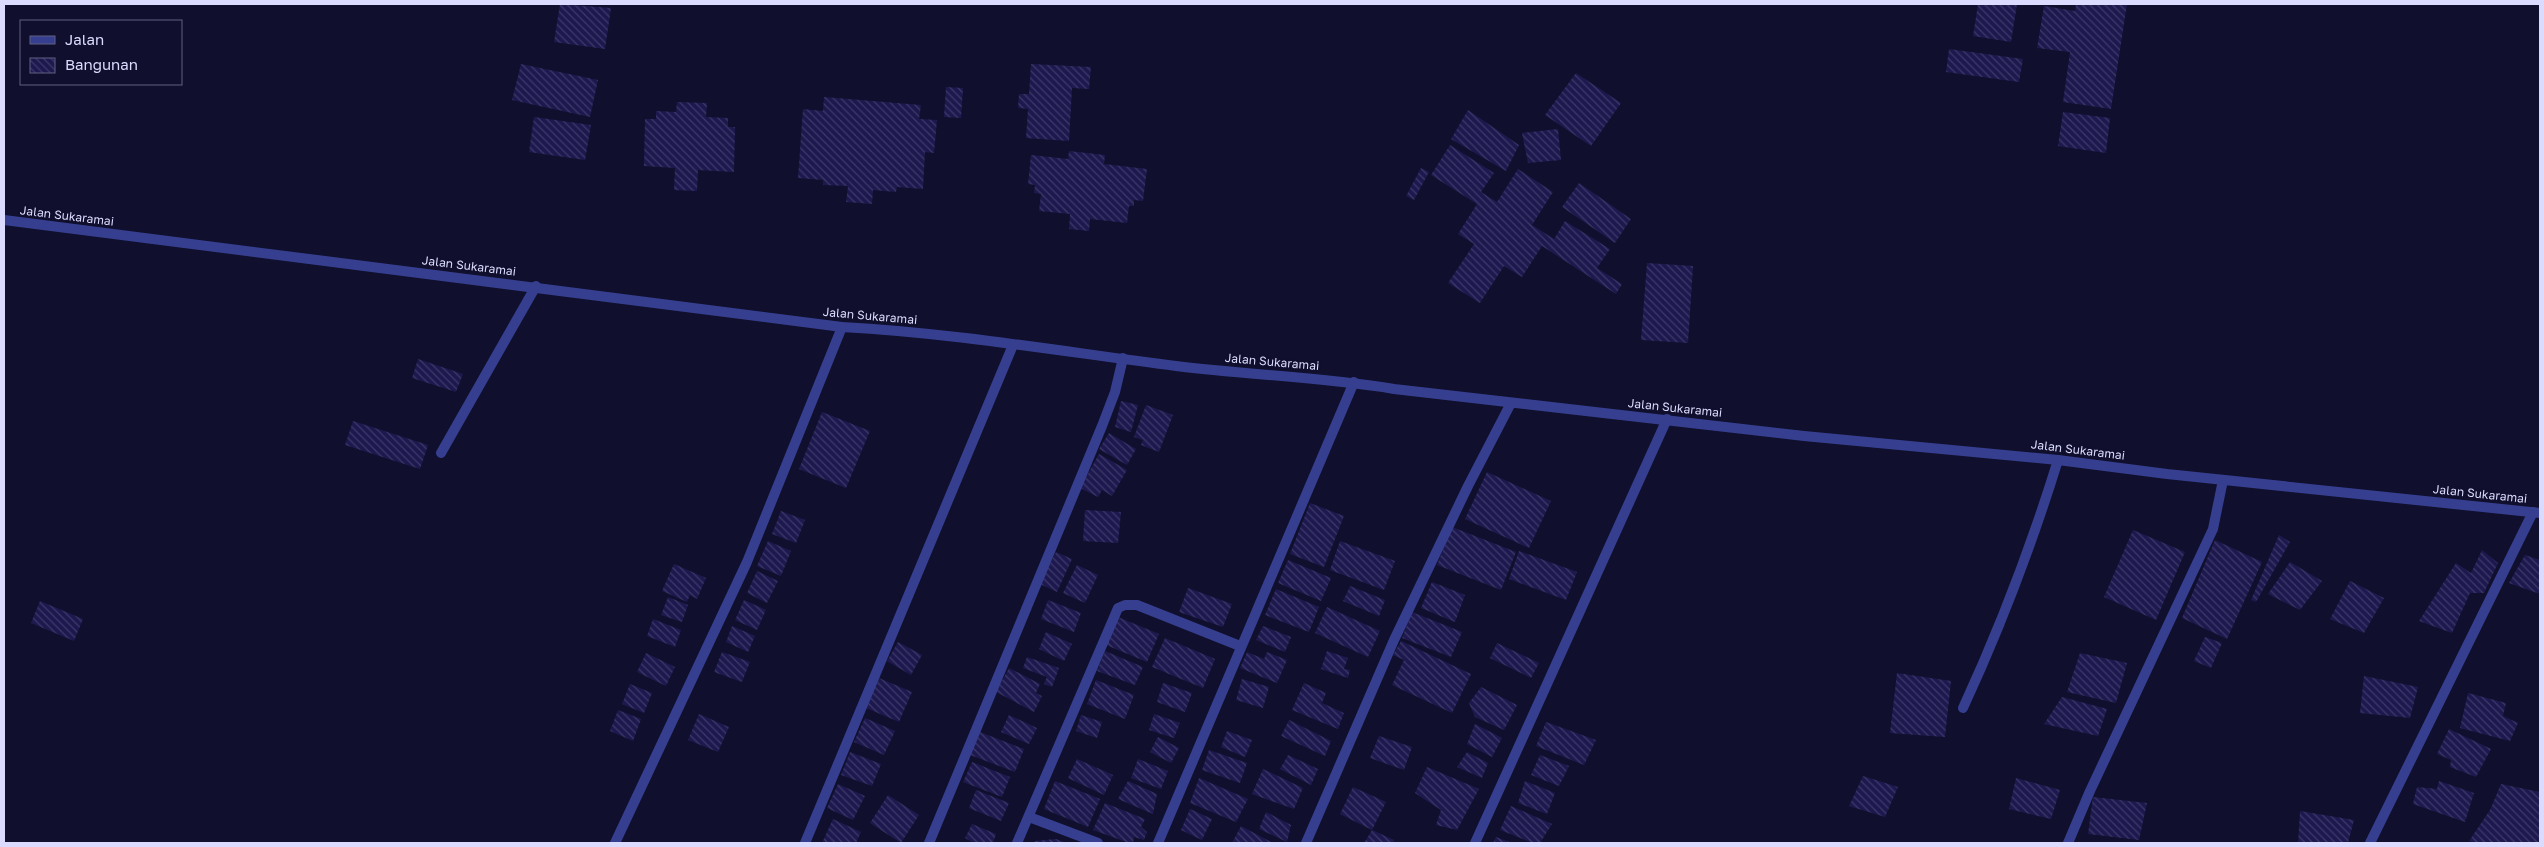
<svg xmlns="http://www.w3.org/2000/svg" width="2544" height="847" viewBox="0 0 2544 847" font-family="'Golos Text',sans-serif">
<defs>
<pattern id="building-back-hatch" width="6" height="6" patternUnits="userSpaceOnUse" patternTransform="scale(1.25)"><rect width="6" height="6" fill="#1d194f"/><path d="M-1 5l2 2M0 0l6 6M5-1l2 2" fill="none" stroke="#3d3a69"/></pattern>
</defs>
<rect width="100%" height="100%" fill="#100f2d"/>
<g fill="url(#building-back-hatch)">
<polygon points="560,4 611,8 605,49 554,42"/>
<polygon points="1978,4 2017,4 2011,42 1973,36"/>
<polygon points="2076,4 2127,4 2111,109 2063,102 2070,52 2037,48 2044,6 2075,11"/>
<polygon points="1949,49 2023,59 2019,82 1946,72"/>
<polygon points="521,64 598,80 590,117 512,100"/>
<polygon points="1031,64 1091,67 1089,89 1072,88 1069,141 1026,138 1028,109 1018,108 1019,94 1029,94"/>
<polygon points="1576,73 1621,103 1591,146 1545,115"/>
<polygon points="946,87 963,88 961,118 944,117"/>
<polygon points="824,97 921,105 919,119 937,120 934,153 925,152 923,189 897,187 896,192 873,190 872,204 846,202 848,186 823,185 823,180 798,178 803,109 823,111"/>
<polygon points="677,102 707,103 706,117 728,118 728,127 735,127 734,172 698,170 697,191 674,190 675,168 644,166 645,119 656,119 656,111 676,112"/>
<polygon points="1468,110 1519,145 1506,171 1451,139"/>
<polygon points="2063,112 2110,118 2106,153 2058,146"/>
<polygon points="534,117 591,125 585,160 529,152"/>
<polygon points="1558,129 1561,160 1528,163 1522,133"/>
<polygon points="1450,145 1494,173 1481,192 1497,202 1518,169 1553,192 1532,225 1554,239 1565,221 1610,249 1597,268 1622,284 1616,294 1542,246 1522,277 1504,266 1480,303 1448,283 1474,244 1458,234 1477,204 1431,175"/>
<polygon points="1069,151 1105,155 1104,164 1147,169 1143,201 1134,200 1134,206 1129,206 1127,223 1090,219 1089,231 1069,229 1070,214 1039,211 1041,194 1034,193 1035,185 1028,184 1031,155 1068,159"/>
<polygon points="1421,168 1429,172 1414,200 1406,196"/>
<polygon points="1579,183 1631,219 1615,243 1562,207"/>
<polygon points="1647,263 1693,266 1688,343 1641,340"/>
<polygon points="418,359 463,374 456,392 412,378"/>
<polygon points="1121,401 1138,405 1131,432 1115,427"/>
<polygon points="1146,405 1173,415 1159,452 1141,445 1143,440 1134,437"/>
<polygon points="822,412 870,431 846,488 799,469"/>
<polygon points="353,421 428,445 420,469 345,445"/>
<polygon points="1109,433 1136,449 1127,465 1099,449"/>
<polygon points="1099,454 1127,470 1112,496 1102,490 1098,497 1080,488"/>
<polygon points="1487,472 1551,501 1529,548 1465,519"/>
<polygon points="1310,503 1344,516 1324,567 1290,554"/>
<polygon points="1085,510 1121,512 1118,543 1083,541"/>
<polygon points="781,511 805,520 796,543 772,534"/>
<polygon points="1452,527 1516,552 1501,590 1437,565"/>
<polygon points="2133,530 2185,552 2156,620 2104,597"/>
<polygon points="2279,535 2290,542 2256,602 2251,600"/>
<polygon points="2215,540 2262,562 2227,639 2182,618"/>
<polygon points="768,541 791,551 781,576 757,566"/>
<polygon points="1340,541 1395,561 1384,590 1330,570"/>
<polygon points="2482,550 2498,563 2484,593 2470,593 2452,633 2419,621 2456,563 2471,573"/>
<polygon points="1519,551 1577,572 1566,600 1509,579"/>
<polygon points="1056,552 1072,559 1057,592 1040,584"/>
<polygon points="2525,555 2540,560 2540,594 2509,583"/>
<polygon points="1288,560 1331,578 1321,601 1278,583"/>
<polygon points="2290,562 2322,581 2300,610 2268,594"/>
<polygon points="674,564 706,578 697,599 690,595 687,602 662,591"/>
<polygon points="1077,565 1098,575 1085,603 1063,593"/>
<polygon points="757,571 778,581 767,603 747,593"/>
<polygon points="2350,581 2384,598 2364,633 2330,619"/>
<polygon points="1432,582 1465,595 1455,622 1421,608"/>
<polygon points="1350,586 1385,600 1379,616 1343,601"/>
<polygon points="1188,588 1232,604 1223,627 1179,612"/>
<polygon points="1276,589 1319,607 1309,632 1265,615"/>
<polygon points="668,597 688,605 682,622 661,615"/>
<polygon points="744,600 766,610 757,630 735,620"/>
<polygon points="1048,600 1081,613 1074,632 1041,619"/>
<polygon points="40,601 83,619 74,641 31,623"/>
<polygon points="1327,607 1380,631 1368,657 1315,633"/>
<polygon points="1412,612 1462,632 1451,657 1402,638"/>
<polygon points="1118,617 1159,634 1147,662 1106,645"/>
<polygon points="653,619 681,630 675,647 647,636"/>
<polygon points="732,626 755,636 748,652 726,642"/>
<polygon points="1263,626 1291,637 1285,652 1256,640"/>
<polygon points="1046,632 1072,644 1064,661 1039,649"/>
<polygon points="2205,637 2222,643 2211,668 2194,661"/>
<polygon points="1165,638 1215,659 1203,688 1152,667"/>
<polygon points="1401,641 1471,674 1452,713 1392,685 1404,660 1393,655"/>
<polygon points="898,642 922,655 911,675 887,661"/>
<polygon points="1497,643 1539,663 1531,678 1490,658"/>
<polygon points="1105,651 1143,667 1135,685 1097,671"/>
<polygon points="1327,651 1348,658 1344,669 1350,670 1348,678 1321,669"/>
<polygon points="722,652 750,662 742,682 714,672"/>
<polygon points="1247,652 1264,659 1267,652 1287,660 1277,683 1240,668"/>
<polygon points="646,653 675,667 666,686 637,672"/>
<polygon points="2080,653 2127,663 2116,703 2067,692"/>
<polygon points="1027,657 1059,668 1052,687 1044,684 1047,677 1023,668"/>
<polygon points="1009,668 1040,684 1036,693 1042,696 1034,712 996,692"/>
<polygon points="1897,673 1951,681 1945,737 1890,733"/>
<polygon points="2364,676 2418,687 2410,718 2360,713"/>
<polygon points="879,678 912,692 899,722 866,708"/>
<polygon points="1242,679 1269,687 1263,708 1236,700"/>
<polygon points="1096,680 1134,695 1125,719 1087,704"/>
<polygon points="1163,683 1192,693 1185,712 1157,702"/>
<polygon points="1304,683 1326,693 1322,703 1344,713 1338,729 1292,710"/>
<polygon points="630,684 652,693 644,713 622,704"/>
<polygon points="1481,687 1517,705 1504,730 1475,717 1469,703"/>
<polygon points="2468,693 2506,703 2503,716 2518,723 2510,741 2460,728"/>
<polygon points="2062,697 2107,709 2098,736 2044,724"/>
<polygon points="618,710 641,719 633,741 610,731"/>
<polygon points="699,714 729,727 718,752 688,740"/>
<polygon points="1154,714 1180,723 1174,738 1149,730"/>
<polygon points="1009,715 1037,728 1029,744 1001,732"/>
<polygon points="1081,715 1102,722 1097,738 1076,731"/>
<polygon points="865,718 895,731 884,755 854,742"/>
<polygon points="1289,720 1331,741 1325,756 1281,736"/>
<polygon points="1546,722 1596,740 1584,765 1536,746"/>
<polygon points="1475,724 1502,738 1492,757 1467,744"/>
<polygon points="2449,729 2491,749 2476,777 2450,767 2451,760 2437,754"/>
<polygon points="1227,731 1252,740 1245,757 1221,747"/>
<polygon points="980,732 1024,749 1015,772 970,755"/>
<polygon points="1379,736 1412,747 1404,770 1370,758"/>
<polygon points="1158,737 1179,748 1171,763 1150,752"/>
<polygon points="1209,750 1247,763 1240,783 1202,770"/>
<polygon points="850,752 881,764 872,786 841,775"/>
<polygon points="1467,752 1488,763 1482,778 1457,767"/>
<polygon points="1288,755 1318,769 1311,785 1280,769"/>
<polygon points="1540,755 1569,766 1559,786 1531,775"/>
<polygon points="1077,759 1113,775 1104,795 1068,778"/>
<polygon points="1138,759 1168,771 1161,789 1131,778"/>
<polygon points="972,762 1010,777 1002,797 963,782"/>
<polygon points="1427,767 1479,789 1457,830 1436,825 1441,810 1415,793"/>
<polygon points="1263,769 1303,788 1294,809 1252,794"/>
<polygon points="1863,776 1898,787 1885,817 1849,806"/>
<polygon points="1199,778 1248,799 1236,822 1190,803"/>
<polygon points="2016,778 2060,790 2051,819 2009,809"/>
<polygon points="1055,781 1100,799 1088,827 1044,809"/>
<polygon points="1128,781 1157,794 1153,814 1118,799"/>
<polygon points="1525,781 1555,793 1547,814 1518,803"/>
<polygon points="2439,781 2474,793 2465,822 2413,804 2417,787 2437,789"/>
<polygon points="838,784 865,796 853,820 827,808"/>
<polygon points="2501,784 2540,792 2540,838 2538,843 2479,843 2469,841 2490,810"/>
<polygon points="1353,787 1386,802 1372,830 1340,814"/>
<polygon points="976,790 1009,803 1001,821 969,808"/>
<polygon points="888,795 919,815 901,843 870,823"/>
<polygon points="2093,797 2147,803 2139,840 2088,834"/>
<polygon points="1105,803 1145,819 1141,827 1147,832 1144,840 1134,837 1133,843 1129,843 1093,830"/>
<polygon points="1511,806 1552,824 1540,843 1533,843 1500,830"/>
<polygon points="1190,809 1212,819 1202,840 1181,830"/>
<polygon points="2300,811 2354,820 2348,843 2298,843"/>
<polygon points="1266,812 1291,825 1287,842 1259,829"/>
<polygon points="833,819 861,832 856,843 822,843"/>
<polygon points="972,824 996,834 993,843 974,843 965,838"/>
<polygon points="1241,826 1273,843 1232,843"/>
<polygon points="1372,830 1394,840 1393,843 1364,843"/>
<polygon points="1496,837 1512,843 1493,843"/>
<polygon points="1056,839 1067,843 1034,843 1035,841"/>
</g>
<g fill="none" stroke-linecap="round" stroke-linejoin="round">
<g stroke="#363f8f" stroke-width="10">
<polyline points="441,453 536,286"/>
<path d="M1963 708C2000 628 2032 544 2058 460"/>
<polyline points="1029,817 1098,843"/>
<polyline points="615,843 747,562 842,327"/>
<polyline points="805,843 1013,345"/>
<polyline points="929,843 1102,426 1115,392 1123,358"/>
<polyline points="1017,843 1118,608 1125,605 1137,605 1240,646"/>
<polyline points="1158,843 1354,382"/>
<polyline points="1306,843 1394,640 1468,486 1511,403"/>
<polyline points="1475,843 1667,419"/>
<polyline points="2068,843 2090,791 2213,529 2223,480"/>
<polyline points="2370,843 2533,512"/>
</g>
<path stroke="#363f8f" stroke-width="10" d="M4 220 842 327C954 333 1065 352 1176 366 1249 375 1322 377 1394 389L1804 436 2058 460 2167 474 2540 513"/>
</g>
<g text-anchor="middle" stroke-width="4" stroke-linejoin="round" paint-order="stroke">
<g font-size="12" fill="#dbdbff" stroke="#100f2d">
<text transform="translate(67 216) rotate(7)" y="4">Jalan Sukaramai</text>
<text transform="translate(469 266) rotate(7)" y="4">Jalan Sukaramai</text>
<text transform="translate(870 316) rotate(5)" y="4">Jalan Sukaramai</text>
<text transform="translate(1272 362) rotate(5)" y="4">Jalan Sukaramai</text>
<text transform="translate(1675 408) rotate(6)" y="4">Jalan Sukaramai</text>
<text transform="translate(2078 450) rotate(7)" y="4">Jalan Sukaramai</text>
<text transform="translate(2480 494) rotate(6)" y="4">Jalan Sukaramai</text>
</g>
</g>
<rect width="2544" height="847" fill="none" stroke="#dbdbff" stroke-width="10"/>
<rect x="20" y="20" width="162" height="65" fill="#100f2d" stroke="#616181"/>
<rect x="30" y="36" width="25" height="8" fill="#363f8f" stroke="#616181"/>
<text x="65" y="45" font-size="15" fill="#dbdbff">Jalan</text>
<rect x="30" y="58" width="25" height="15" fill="url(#building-back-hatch)" stroke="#616181"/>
<text x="65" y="70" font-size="15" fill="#dbdbff">Bangunan</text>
</svg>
